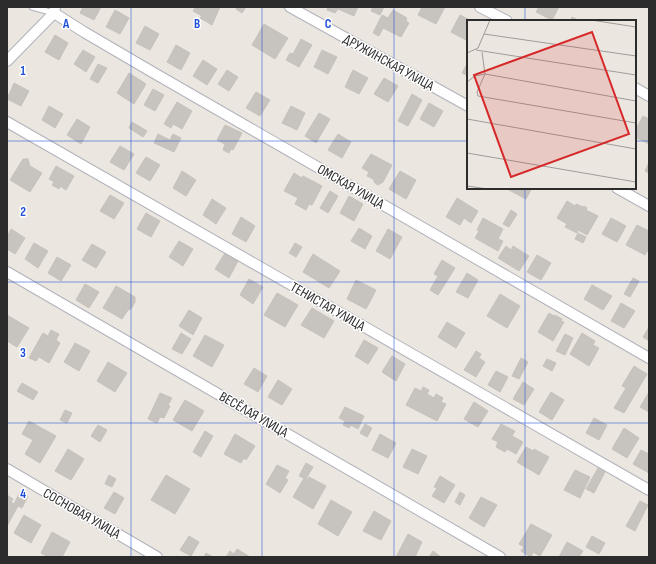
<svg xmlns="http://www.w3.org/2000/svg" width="656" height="564" viewBox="0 0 656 564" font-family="'Sofia Sans Condensed',sans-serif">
<rect width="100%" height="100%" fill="#ece6e0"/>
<g fill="#c7c3bf" stroke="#c7c2b9">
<polygon points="83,7 101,7 94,20 80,13"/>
<polygon points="193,7 220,7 212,25 200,18 202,16 193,11 195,8"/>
<polygon points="237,7 246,7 242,13 236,9"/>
<polygon points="328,7 358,7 354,16 338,9 335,13 327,10"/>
<polygon points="373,7 384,7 380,15 371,11"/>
<polygon points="422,7 445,7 436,24 418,15"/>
<polygon points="539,7 559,7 552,20 536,12"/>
<polygon points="115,10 129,18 120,34 106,27"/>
<polygon points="393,10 407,18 406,21 409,23 401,37 383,28 379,36 373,33 382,15 388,18"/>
<polygon points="460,15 472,21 468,21 468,41 451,32"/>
<polygon points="572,17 580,21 571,21"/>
<polygon points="264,24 288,38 275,59 252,45"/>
<polygon points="145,26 159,34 150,50 136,43"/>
<polygon points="55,35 68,43 59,60 45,52"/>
<polygon points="301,39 312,45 299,67 286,60 290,53 293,54"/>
<polygon points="176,45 190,53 181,70 167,62"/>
<polygon points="83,50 95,57 86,72 74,64"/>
<polygon points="322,50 337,57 328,74 314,67"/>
<polygon points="203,60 217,69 207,85 193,76"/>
<polygon points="468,62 468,76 462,73"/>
<polygon points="98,64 107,68 98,83 90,79"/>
<polygon points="227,70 238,77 229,91 218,84"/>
<polygon points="353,70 368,78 359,94 345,87"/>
<polygon points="129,73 146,84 134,104 117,93"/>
<polygon points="384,78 398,86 388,102 374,94"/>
<polygon points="14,83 29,91 21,106 7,99"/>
<polygon points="153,89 164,95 155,111 144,105"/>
<polygon points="256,92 270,100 260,116 246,108"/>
<polygon points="412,94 422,100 408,126 398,121"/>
<polygon points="177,102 192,111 182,129 173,124 171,128 164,124"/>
<polygon points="429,103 443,111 434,127 420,119"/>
<polygon points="49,106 63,114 55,128 42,120"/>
<polygon points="291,106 305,113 297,130 282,123"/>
<polygon points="319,113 330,119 316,143 305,136"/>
<polygon points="643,116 649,119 649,144 635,137 635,131"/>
<polygon points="77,119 90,127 81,144 67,135"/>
<polygon points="132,122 147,131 143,137 129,128"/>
<polygon points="225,125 242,133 233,150 231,149 229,153 223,150 225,144 217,140"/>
<polygon points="158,134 170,140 173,134 181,138 174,152 154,143"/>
<polygon points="338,134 351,142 342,158 328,150"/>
<polygon points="120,146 134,154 124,170 110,162"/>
<polygon points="371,154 392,165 383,182 378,185 375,183 373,179 367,176 369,172 362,168"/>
<polygon points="146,157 160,165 150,181 136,173"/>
<polygon points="23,159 28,159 30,166 42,173 30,192 10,180"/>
<polygon points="649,162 649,173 645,171"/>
<polygon points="56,166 74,176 66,190 60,186 59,189 52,185 54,182 49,179"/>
<polygon points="182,171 196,180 186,196 173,188"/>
<polygon points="400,171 416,180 406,199 389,189"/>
<polygon points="294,173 302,178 303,176 322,186 312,205 309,204 306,210 295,204 298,198 284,191"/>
<polygon points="511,188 532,188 526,199 509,190"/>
<polygon points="330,191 338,196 328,213 320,208"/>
<polygon points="110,195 124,203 114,219 100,211"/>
<polygon points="349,196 363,204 354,221 340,213"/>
<polygon points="457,198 478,211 471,223 464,218 460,225 446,217"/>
<polygon points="212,199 226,208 216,224 203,215"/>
<polygon points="567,201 575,206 576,204 583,207 584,206 587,208 586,210 598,216 587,235 578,230 577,233 565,227 567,224 557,218"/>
<polygon points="511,210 517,214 509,227 503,224"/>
<polygon points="146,213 160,221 151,237 137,229"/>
<polygon points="241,217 255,226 246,242 232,234"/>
<polygon points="483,218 503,229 498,239 503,241 498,251 475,238 479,231 477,230"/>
<polygon points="611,218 626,226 617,242 602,234"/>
<polygon points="637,225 649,231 649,252 647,251 645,255 626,245"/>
<polygon points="359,228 372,236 365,249 351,241"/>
<polygon points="11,229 25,238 15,254 7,249 7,237"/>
<polygon points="388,229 402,237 390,259 376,251"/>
<polygon points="578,233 586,237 583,243 575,239"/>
<polygon points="179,241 193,249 183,266 169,257"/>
<polygon points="34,243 48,251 38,268 25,259"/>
<polygon points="295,243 302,247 296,257 289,253"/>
<polygon points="92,244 106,252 96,268 82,260"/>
<polygon points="506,246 511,250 513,246 529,256 519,271 498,258"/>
<polygon points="225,253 238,261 229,278 215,269"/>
<polygon points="313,254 340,271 329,288 303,272"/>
<polygon points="537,255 551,263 541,280 527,272"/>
<polygon points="57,257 71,265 61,281 48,273"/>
<polygon points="442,260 455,268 438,295 430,290 438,276 434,274"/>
<polygon points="467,273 478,280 468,298 456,292"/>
<polygon points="633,278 639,281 630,297 624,294"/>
<polygon points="249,279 263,287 253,304 240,295"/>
<polygon points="356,280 376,290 366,309 347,299"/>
<polygon points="85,284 99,292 89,308 76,300"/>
<polygon points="592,285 612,296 603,310 584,299"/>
<polygon points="116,286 135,297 135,302 131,309 128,310 122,319 103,308"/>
<polygon points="277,293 298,305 285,327 264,315"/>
<polygon points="500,294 520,306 507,328 487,316"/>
<polygon points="621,303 635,311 624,328 611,321"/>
<polygon points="312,308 334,321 324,338 301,325"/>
<polygon points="189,310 202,318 193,335 179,326"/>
<polygon points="549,313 554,316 555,315 562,319 561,321 564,322 553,341 538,332"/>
<polygon points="7,315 29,328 17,347 7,341"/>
<polygon points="447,322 465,333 456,348 438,337"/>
<polygon points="649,327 649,341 643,337"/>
<polygon points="51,330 59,334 56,340 60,343 49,363 39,357 36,361 29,358 43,333 48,336"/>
<polygon points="181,333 191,339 182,354 172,349"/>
<polygon points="582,333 595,341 593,345 599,348 589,366 570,354"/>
<polygon points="565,334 573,338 565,355 556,351"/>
<polygon points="205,335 224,345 212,367 193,356"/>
<polygon points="364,340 378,348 368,364 355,356"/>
<polygon points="75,343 90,351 79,371 64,362"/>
<polygon points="476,351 481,354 479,358 485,362 476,377 464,370"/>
<polygon points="392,356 405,364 396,381 382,372"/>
<polygon points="521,358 528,362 519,379 512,376"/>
<polygon points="547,359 556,363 552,371 543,366"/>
<polygon points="108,362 127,373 115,392 97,381"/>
<polygon points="634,366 647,374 624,413 614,408 626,388 622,386"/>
<polygon points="254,368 267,376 258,392 244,384"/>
<polygon points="496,371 508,377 500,392 488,385"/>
<polygon points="278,380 292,389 282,405 268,397"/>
<polygon points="523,382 534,389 524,405 513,399"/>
<polygon points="22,383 38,392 33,400 17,391"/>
<polygon points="423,387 429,390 427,394 434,398 436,394 443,398 441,402 446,404 437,421 406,405 415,388 421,391"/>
<polygon points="551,392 564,400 552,420 539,412"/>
<polygon points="649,392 649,412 640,407"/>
<polygon points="160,393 172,398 168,405 170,406 164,418 160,417 157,423 148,419"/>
<polygon points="185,400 204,411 192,431 173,420"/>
<polygon points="474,402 488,411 478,427 464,419"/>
<polygon points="345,407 364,416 358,429 351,425 349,428 343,425 345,421 339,418"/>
<polygon points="65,410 72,413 67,423 60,420"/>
<polygon points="594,418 607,425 599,440 586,433"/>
<polygon points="29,421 56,436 40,463 25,454 33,440 22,434"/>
<polygon points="365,424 372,428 367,437 360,433"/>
<polygon points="501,424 515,431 512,436 523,442 516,454 507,449 505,452 496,447 498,442 492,439"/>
<polygon points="98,425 107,430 100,442 91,436"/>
<polygon points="624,428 639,438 627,458 612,449"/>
<polygon points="205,431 213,436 201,457 193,452"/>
<polygon points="235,434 255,446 246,460 244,458 241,463 224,454"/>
<polygon points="380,434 396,443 388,458 372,450"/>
<polygon points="526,447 533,451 534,449 549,457 539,475 517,462"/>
<polygon points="68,449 84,459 71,480 55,471"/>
<polygon points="412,449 427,456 418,474 403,467"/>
<polygon points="641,450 649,454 649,473 633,464"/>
<polygon points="306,463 313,467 306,479 299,476"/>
<polygon points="277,465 289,471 285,478 288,480 280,493 266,484"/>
<polygon points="598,468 605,472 594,493 586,489"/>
<polygon points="575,470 590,477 580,498 564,490"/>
<polygon points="109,475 116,479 112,487 105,484"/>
<polygon points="166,475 190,489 175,514 151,500"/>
<polygon points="440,476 455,485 444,503 432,496 437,488 434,487"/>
<polygon points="309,477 326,486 313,509 293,497 304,478 307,480"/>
<polygon points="20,492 28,496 22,508 18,506 7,526 7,495 13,499 11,502 14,504"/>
<polygon points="114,492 124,498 115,514 104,508"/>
<polygon points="460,492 465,495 460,505 455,502"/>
<polygon points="481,497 497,505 484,527 469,518"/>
<polygon points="331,500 352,512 338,536 318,524"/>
<polygon points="640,501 648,505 635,531 626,526"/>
<polygon points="374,511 391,521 381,540 363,531"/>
<polygon points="24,515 41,525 31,543 14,533"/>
<polygon points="531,524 552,535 540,556 533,552 531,557 521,551 524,547 519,544"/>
<polygon points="52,532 70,542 62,557 48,557 41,553"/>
<polygon points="408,534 422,542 415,557 396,557"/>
<polygon points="189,536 199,542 191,556 180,550"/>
<polygon points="592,536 605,543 599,554 586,547"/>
<polygon points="567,542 583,551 579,557 559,557"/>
<polygon points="237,549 250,557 226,557 230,551 234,554"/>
<polygon points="433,551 441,557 429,557"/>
<polygon points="206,553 213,557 204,557"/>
</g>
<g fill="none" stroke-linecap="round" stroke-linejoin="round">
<g stroke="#b0b2ba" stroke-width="7">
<polyline id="service" points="32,7 54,13"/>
</g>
<g stroke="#b0b2ba" stroke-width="12">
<g id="minor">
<polyline points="290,7 468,106"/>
<polyline points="480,7 507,21"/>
<polyline points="54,13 84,32 154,73 649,358"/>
<polyline points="7,61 54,13 55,7"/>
<polyline points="635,88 649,96"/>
<polyline points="7,122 649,490"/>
<polyline points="617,188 649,206"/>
<polyline points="7,272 500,557"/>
<polyline points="7,469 157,557"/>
</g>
</g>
<use href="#service" stroke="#fff" stroke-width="5"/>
<use href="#minor" stroke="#fff" stroke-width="10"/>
</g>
<path fill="none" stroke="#1d4ed8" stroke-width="1" stroke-opacity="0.55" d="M131 7V557M262 7V557M394 7V557M525 7V21M7 141H468M635 141H649M525 188V557M7 282H649M7 423H649"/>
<g text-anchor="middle" stroke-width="3" stroke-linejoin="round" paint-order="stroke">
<g font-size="14" fill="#2c2c2c" stroke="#fff">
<text transform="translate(389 62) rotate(29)" y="5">ДРУЖИНСКАЯ УЛИЦА</text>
<text transform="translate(351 186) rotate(30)" y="5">ОМСКАЯ УЛИЦА</text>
<text transform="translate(328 306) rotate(30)" y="5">ТЕНИСТАЯ УЛИЦА</text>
<text transform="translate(254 414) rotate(30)" y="5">ВЕСЁЛАЯ УЛИЦА</text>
<text transform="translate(82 513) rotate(30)" y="5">СОСНОВАЯ УЛИЦА</text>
</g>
</g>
<g transform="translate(467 20)">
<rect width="169" height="169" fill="#ece6e0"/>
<path fill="none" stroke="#9f9c98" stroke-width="1" d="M124 0 169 7M17 14 169 36M9 30 169 55M15 32 18 54 10 72 11 76 169 103M0 33 11 28 23 0M0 62 8 56 18 54 169 81M0 99 169 129M0 133 169 162M0 166 21 169"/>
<path fill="#d62828" fill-opacity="0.15" stroke="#d62828" stroke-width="2" d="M125 12 162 114 44 157 7 55Z"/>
<rect width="169" height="169" fill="none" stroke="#2c2c2c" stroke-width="2"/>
</g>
<g font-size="13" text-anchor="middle" font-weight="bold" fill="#1d4ed8" stroke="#fff" stroke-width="3" stroke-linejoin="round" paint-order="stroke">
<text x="66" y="28">A</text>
<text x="197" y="28">B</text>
<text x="328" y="28">C</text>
<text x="23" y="75">1</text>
<text x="23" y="216">2</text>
<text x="23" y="357">3</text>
<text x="23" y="498">4</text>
</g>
<rect width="656" height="564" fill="none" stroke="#2c2c2c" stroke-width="16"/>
</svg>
